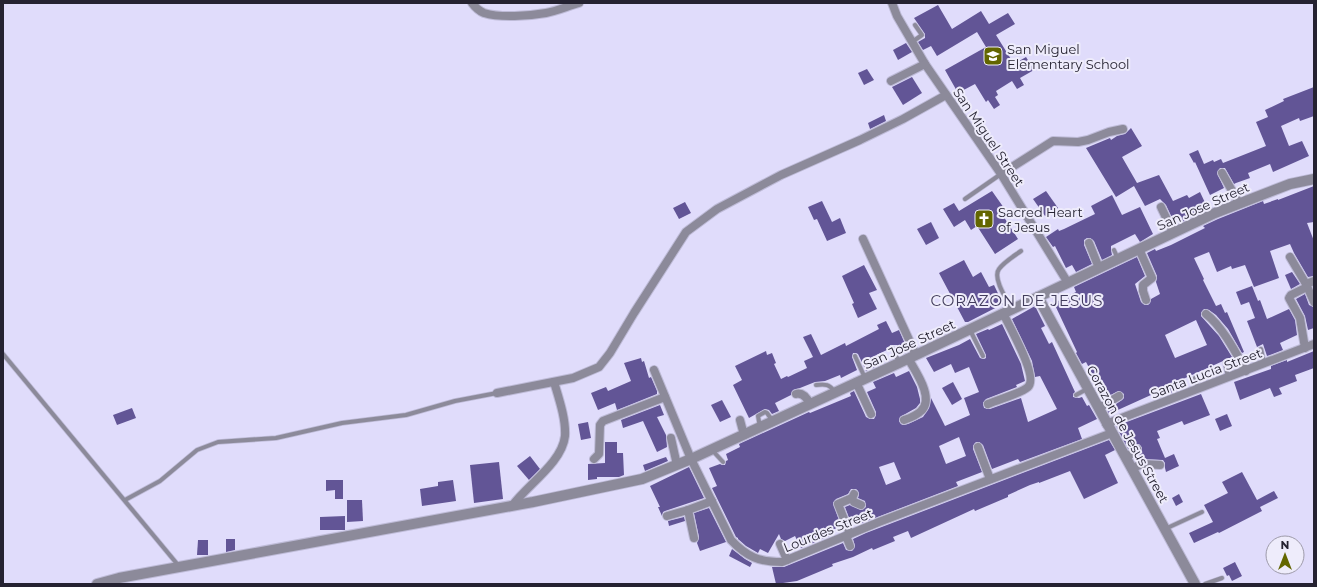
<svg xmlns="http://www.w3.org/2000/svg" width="1317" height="587" viewBox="0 0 1317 587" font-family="Montserrat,sans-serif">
<rect width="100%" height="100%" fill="#e0dcfb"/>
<g fill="#625596" fill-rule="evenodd">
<polygon points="938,5 952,29 981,11 989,24 1008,13 1015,24 996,35 1014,64 1026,57 1034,70 1020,78 1024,85 1017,89 1012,81 996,91 998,95 995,97 1000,105 994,109 988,100 986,102 975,84 958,93 945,70 986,47 977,32 937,56 931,46 923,50 918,42 925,38 925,34 914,18"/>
<polygon points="906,43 912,52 898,60 893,50"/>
<polygon points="867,69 874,80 864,85 858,73"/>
<polygon points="912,77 922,93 903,105 892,87"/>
<polygon points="1314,87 1314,116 1300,121 1299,118 1281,126 1289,146 1302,141 1309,156 1273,172 1270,164 1248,173 1250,178 1236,183 1234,184 1225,168 1220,168 1217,173 1224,188 1210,195 1195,162 1194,163 1189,154 1198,150 1204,164 1213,160 1214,162 1221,159 1223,163 1266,146 1256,122 1268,117 1265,110 1284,101 1283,99"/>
<polygon points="884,115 886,121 870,129 868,123"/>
<polygon points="1131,128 1142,146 1122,157 1137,183 1159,175 1173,201 1187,195 1189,198 1200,192 1208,209 1183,221 1181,216 1173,220 1166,205 1160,199 1145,206 1134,186 1116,197 1086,148 1110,138 1111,140 1117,136 1125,134"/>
<path d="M1314 186V222L1307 223 1314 241V276L1308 277 1294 253 1290 244 1270 251 1279 278 1254 287 1245 265 1232 269 1231 266 1217 272 1209 252 1194 258 1204 279 1203 280 1216 306 1221 304 1225 313 1227 312 1244 352 1242 353 1228 329 1216 315 1209 310 1204 309 1201 313V316L1219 336 1232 357 1183 379 1186 387 1165 395 1162 390 1109 414 1107 410 1122 400 1124 398V394L1119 391 1104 398 1099 389 1097 390 1093 382 1096 381 1086 362 1082 364 1076 353 1077 352 1054 303 1076 292 1074 287 1137 257 1145 276 1135 284 1141 302 1145 305H1148L1150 303 1151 299 1160 294 1156 282 1157 276 1147 253 1155 249 1156 251 1171 245 1205 228 1203 226 1218 219 1263 201 1264 204 1278 199V200ZM1196 320 1207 345 1175 358 1165 335Z"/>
<polygon points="992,191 1004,208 1000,211 1018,239 995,254 977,226 971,230 965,220 954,227 943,209 954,203 959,211"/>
<polygon points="1046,191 1058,208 1045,216 1033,199"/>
<polygon points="1112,195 1122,215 1140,207 1153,234 1140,242 1135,234 1111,246 1111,250 1112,255 1102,260 1094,241 1090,238 1087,238 1084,240 1084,245 1092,264 1076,272 1072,265 1066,268 1055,246 1053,247 1046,237 1058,229 1059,231 1064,229 1095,214 1091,206"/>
<polygon points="822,201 832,222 840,218 846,233 827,241 817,219 814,220 808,207"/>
<polygon points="685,202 691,213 679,219 673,208"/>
<polygon points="931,222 939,238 926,245 917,229"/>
<polygon points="964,260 973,277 981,272 989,287 994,285 1003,304 968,322 965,322 939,273"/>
<polygon points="864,265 877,290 869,293 877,309 858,318 852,304 854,303 842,276"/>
<polygon points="1292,272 1300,284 1291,289 1285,275"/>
<polygon points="1252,286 1258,301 1260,300 1267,319 1289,309 1295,320 1297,335 1280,343 1283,350 1267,356 1263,344 1257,347 1247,321 1255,318 1249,302 1241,305 1236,292"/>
<polygon points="1305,294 1309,305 1314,307 1314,328 1308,330 1305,316 1296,299"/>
<path d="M1035 306 1045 326 1041 328 1049 344 1052 342 1075 392 1073 394V397L1079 398 1082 397 1087 406 1089 405 1097 419 1078 428 1082 439 1020 462 1018 459 992 469 983 445 979 442H976L973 446V449L982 472 956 482 958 486 862 523 861 519 851 523 845 507 850 505 861 510 866 507 865 501 858 498 859 494 858 491 856 489H851L848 494 836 499 833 503 841 526 830 531 832 535 801 548 795 536 785 541 781 539 779 534 768 553 760 549 758 553 746 546 738 539V538L736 537 712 488 717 486 709 468 720 464 722 465H725L726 461 728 460 726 454 740 447 739 444 809 412 810 413 851 396 850 393 854 391 866 417 870 419H874L876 415V412L867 392 876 388 873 382 894 373 896 377 909 371 917 387 920 399V403L916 408 900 417 899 421 901 424 903 425 908 424 923 417 929 408 931 398 945 426 970 415 964 398 979 392 969 367 955 373 951 364 934 372 926 358 959 345 970 339 980 358 984 359 986 358V355L976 334 988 329 989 330 1002 324 1021 364 1025 381 1016 385 1017 387 986 399 983 403 984 408 990 409 1021 398 1028 422 1057 409 1040 376 1035 377 1032 361 1012 319ZM959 437 966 456 946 464 939 446ZM894 462 901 479 886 485 879 467Z"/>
<polygon points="886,321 892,333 899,330 906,346 898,349 897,345 890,345 889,349 870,358 875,367 866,371 858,354 856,353 853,353 852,357 857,370 841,378 840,375 825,381 815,382 800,388 793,390 791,395 775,403 779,411 772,414 769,410 765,409 749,418 733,385 742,380 735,366 766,351 767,355 772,353 776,363 774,364 781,379 787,376 788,377 807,368 804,361 813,357 803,337 811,334 821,355 845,343 846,346 879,329 877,325"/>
<polygon points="1314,351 1314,368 1295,375 1297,381 1279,388 1282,394 1274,397 1270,388 1240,400 1234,382 1271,369 1271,366 1287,360 1287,362"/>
<polygon points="641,358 642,362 644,361 649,378 651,377 657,391 657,394 617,410 615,403 598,410 591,393 606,387 608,391 631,381 624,363"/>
<polygon points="953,382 962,399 952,405 942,388"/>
<polygon points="1201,394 1210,415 1184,425 1182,421 1157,431 1160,438 1157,439 1165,458 1174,454 1179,466 1166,472 1165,468 1165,463 1163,460 1141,459 1139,454 1142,448 1139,444 1136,444 1128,449 1116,426"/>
<polygon points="722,400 731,417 720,422 711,405"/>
<polygon points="660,405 664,415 657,417 666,435 667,447 657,452 643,421 623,428 621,420"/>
<polygon points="132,408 136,418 117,425 113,415"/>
<polygon points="1227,414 1232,426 1220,431 1215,419"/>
<polygon points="588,422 591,438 581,440 578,424"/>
<polygon points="1109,440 1115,450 1105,455 1118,483 1084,499 1070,471 1039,483 1039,482 1030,485 1008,495 1008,497 975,511 974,509 911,538 908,531 893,537 895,541 873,550 872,548 853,557 832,564 833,566 797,581 776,584 772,567 784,567 843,543 846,550 852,551 855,546 853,539 866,533"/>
<polygon points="605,442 617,442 617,453 623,453 624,475 619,477 597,477 597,479 588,480 588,464 605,463"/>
<polygon points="530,456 540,469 529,480 517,466"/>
<polygon points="666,457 668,461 645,471 643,465"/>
<polygon points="499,462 503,499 474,503 470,465"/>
<polygon points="689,467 704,498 665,511 663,512 662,516 658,507 660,507 650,486"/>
<polygon points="1242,472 1257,500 1274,491 1278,498 1260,507 1262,511 1219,533 1218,532 1194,543 1189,533 1213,522 1204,505 1228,493 1222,482"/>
<polygon points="326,480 343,480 343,499 335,499 335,490 326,491"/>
<polygon points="453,480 456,501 422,506 420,489 438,486 438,482"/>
<polygon points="1179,494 1183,502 1176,506 1172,498"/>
<polygon points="347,500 362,500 363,521 347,522"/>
<polygon points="709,508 726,542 700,551 697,543 699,537 694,513"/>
<polygon points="345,516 345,530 320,530 320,517"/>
<polygon points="684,517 685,521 669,526 668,521"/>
<polygon points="226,539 235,539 235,550 226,552"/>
<polygon points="198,540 208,540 208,555 197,555"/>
<polygon points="732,549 745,559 752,563 750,567 729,556"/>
<polygon points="1235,562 1242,576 1232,581 1229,575 1227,576 1223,568"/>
</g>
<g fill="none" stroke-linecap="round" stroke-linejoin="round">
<g stroke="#bebbd7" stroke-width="5.5">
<g id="service">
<polyline points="912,42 922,35 915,25"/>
<polyline points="965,199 1001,174"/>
<polyline points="1114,250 1118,259"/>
<path d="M1012 309C1007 300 992 278 999 269 1004 262 1014 256 1021 251"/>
<polyline points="970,330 983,356"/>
<polyline points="892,348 899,362"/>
<polyline points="1261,349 1264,363"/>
<polyline points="3,354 178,565"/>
<polyline points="855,356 865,378"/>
<polyline points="1225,363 1228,377"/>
<polyline points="1195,378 1198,389"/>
<path d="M816 385C826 384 829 384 835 392"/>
<polyline points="1076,395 1087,389"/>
<polyline points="760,427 758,416 765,412 767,413 772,420"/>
<polyline points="712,450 723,462"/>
<polyline points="125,500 160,481 197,450 218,442 276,438 342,423 406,415 455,401 497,393"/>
<polyline points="1165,529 1202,512"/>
<polyline points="1205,584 1222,578"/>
</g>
</g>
<g stroke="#bebbd7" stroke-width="10">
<g id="minor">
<path d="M472 3C475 7 479 11 484 13 500 18 529 16 546 13 557 11 568 6 579 3"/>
<polyline points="892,3 897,16 925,64 1001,174 1068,283"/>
<polyline points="891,81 925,64"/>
<polyline points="1222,173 1239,203"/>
<polyline points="1001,174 1053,141 1078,142 1088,140 1109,132 1123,129"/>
<polyline points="1161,207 1173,232"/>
<polyline points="863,239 916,355"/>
<polyline points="1089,243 1099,268"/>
<polyline points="1139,249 1152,278 1143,285 1143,291 1146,300"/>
<polyline points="1290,257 1306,284 1314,302"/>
<polyline points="1306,284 1314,281"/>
<path d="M1206 314C1222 326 1236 353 1246 371"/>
<polyline points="1305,348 1300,318 1289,298 1291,295 1307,287"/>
<path d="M654 370 691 459 731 540C747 557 759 562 782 562L879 522 1112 433"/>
<polyline points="856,382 871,414"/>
<polyline points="497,393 573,378 599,367 610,353 634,313 686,232 717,209 781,175 860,140 903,119 946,95"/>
<path d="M796 394C803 392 807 398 810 404"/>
<path d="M988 404C999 399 1020 394 1028 387 1039 377 1009 326 1003 313"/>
<polyline points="1099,408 1119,396"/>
<polyline points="740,420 744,435"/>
<path d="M904 420C910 418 917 415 921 411 935 398 915 371 908 358"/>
<polyline points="1106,424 1314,344"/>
<polyline points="671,438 677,465"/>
<polyline points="978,447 990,479"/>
<polyline points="1126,458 1137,449"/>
<polyline points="594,459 599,454 600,425 603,421 665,397"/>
<polyline points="1132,468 1143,464 1160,465"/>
<polyline points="852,498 854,502 861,505"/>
<path d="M512 506C527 485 562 463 565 436 566 419 559 399 554 382"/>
<polyline points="688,510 694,538"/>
<polyline points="667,516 688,510 712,501"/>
<polyline points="850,534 838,504 852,498 854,494"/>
<polyline points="846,536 850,546"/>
<polyline points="780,544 787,560"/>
</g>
</g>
<g stroke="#bebbd7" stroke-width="12">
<g id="tertiary">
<polyline points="1038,297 1195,584"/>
<polyline points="97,584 119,578 533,502 642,479 691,459 899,363 1215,213 1290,184 1314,179"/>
</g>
</g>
<use href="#service" stroke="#8c8a9a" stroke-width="4"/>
<use href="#minor" stroke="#8c8a9a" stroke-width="8"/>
<use href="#tertiary" stroke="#8c8a9a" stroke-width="10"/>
</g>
<defs>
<g id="school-square" transform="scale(1)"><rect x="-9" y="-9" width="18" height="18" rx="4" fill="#636600" stroke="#eeecfb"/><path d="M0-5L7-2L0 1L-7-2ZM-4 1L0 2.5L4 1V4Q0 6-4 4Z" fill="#fff"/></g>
<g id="church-square" transform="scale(1)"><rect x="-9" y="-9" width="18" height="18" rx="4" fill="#636600" stroke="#eeecfb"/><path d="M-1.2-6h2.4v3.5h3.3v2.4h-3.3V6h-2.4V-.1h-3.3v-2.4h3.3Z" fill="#fff"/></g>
</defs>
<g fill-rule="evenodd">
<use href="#school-square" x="993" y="56"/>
<use href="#church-square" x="984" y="219"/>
</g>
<g text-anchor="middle" stroke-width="4" stroke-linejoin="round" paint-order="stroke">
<g font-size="13" fill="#252231" stroke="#eeecfb" text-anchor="start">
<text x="1007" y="54">San Miguel<tspan x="1007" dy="15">Elementary School</tspan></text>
<text x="998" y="217">Sacred Heart<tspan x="998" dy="15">of Jesus</tspan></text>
</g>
<g font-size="13" fill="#252231" stroke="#eeecfb">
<text transform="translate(989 137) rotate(56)" y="5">San Miguel Street</text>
<text transform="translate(1203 206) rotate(-24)" y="5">San Jose Street</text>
<text transform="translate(909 344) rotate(-25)" y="5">San Jose Street</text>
<text transform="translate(1206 373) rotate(-21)" y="5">Santa Lucia Street</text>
<text transform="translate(1128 434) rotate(61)" y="5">Corazon de Jesus Street</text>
<text transform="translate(828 530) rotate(-22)" y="5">Lourdes Street</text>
</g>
<g font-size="15" letter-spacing="1" fill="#423d5c" stroke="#eeecfb">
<text x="1017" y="306">CORAZON DE JESUS</text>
</g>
</g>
<rect width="1317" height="587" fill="none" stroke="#252231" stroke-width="8"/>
<g transform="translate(1285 555)"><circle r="19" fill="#eeecfb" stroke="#9e9baa"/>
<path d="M0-3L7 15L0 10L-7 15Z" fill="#636600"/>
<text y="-6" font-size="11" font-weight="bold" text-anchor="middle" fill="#252231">N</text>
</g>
</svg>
